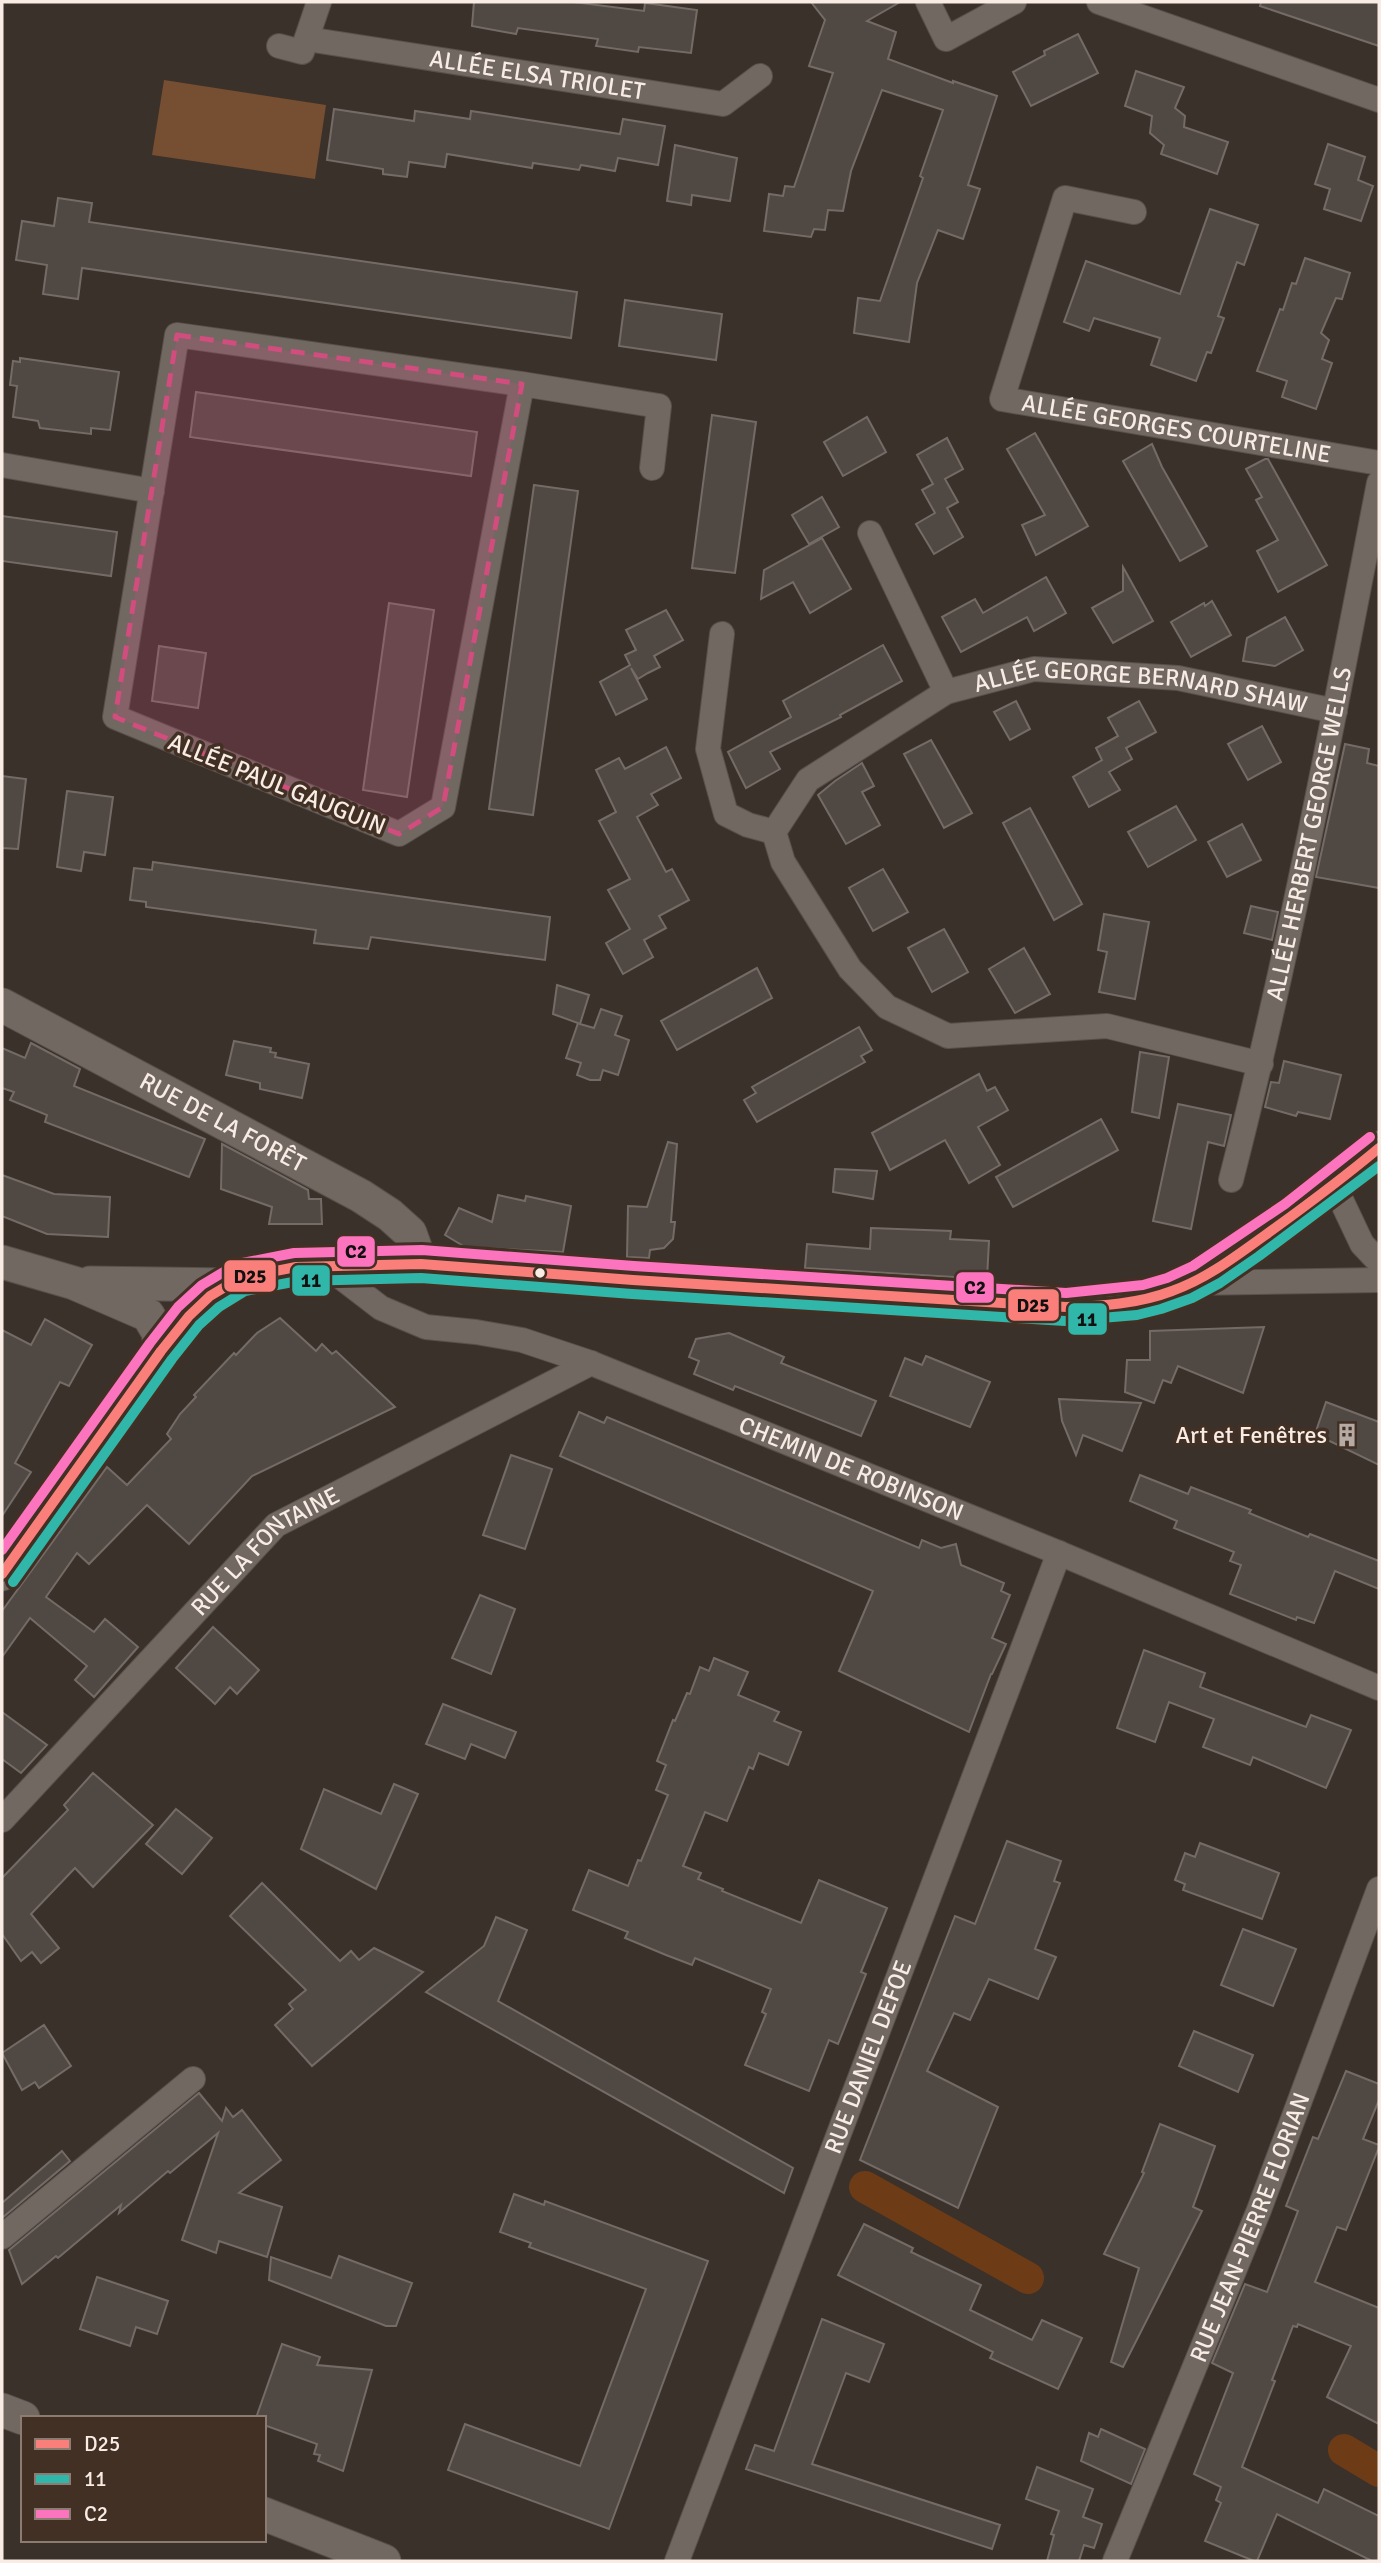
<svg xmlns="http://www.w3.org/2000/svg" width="1381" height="2563" viewBox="0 0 1381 2563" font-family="Signika,sans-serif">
<rect width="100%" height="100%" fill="#3b312b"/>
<polygon fill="#764e31" points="164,80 326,105 315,179 152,155"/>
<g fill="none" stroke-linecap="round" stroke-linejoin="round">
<g stroke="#6d3c16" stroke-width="32">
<polyline points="865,2187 1028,2278"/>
<polyline points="1344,2450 1379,2471"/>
</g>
</g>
<g fill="#504843" stroke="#746b66" stroke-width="2">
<polygon points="474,2 573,2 644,11 645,3 697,10 691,53 639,47 638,52 596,46 598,39 518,28 516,34 472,26"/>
<polygon points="811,2 900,2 867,21 896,32 888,59 953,83 953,81 997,96 968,185 980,189 963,239 938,230 917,283 909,342 854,333 858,298 880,301 923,178 920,176 943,110 882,90 851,171 843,211 828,210 825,230 814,229 811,237 764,231 769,194 783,196 785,186 794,187 833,73 809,66 825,20"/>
<polygon points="1261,2 1379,2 1379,46 1260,6"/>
<polygon points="1078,34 1098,73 1031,106 1013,72 1045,55 1044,51"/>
<polygon points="1136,71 1184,87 1175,108 1185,116 1184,127 1228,142 1217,174 1161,154 1164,145 1150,133 1152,116 1125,106"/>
<polygon points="334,109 414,121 415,111 470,119 471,111 620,134 623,119 665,126 658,165 618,158 615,171 581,165 579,170 533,163 532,168 447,154 445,167 409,162 407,177 383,174 383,169 327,160"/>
<polygon points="1328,144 1365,157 1358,180 1373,186 1361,221 1324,209 1330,189 1315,184"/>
<polygon points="675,145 737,158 730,201 692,195 691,205 667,201"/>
<polygon points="58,198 92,203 89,222 577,292 571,338 82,268 78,299 43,294 47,265 16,260 22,221 54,226"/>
<polygon points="1210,209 1258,225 1244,265 1237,262 1218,316 1224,318 1211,353 1207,352 1196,381 1151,365 1160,338 1094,318 1089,331 1064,322 1086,261 1180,294"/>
<polygon points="1305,258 1350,273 1342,299 1336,298 1321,333 1329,340 1322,359 1332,363 1316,409 1282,397 1287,381 1257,371 1280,309 1283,310 1292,283 1296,284"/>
<polygon points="625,300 722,314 716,360 619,346"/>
<polygon points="20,358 119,372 110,430 91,428 91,434 40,428 38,421 13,417 17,386 10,385 13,361 20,362"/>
<polygon points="196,392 477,432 471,476 190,437"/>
<polygon points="712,415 756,422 735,573 692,568"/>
<polygon points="867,417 886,452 843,476 824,442"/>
<polygon points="1035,433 1088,526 1036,555 1022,525 1045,515 1007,449"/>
<polygon points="947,438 963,469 945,479 958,502 947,508 963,537 934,554 916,524 935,513 922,490 933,484 917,455"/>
<polygon points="1152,444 1162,467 1207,546 1180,561 1123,461"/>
<polygon points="1265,459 1268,459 1327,565 1278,592 1257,551 1278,540 1256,500 1262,497 1246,469"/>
<polygon points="534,485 578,491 533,815 489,809"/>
<polygon points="822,497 839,527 809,544 792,515"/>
<polygon points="2,516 117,532 111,576 2,561"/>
<polygon points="822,538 851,589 810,613 793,582 761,599 764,570"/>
<polygon points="1123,567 1153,621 1113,643 1092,608 1123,591"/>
<polygon points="1046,577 1066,613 1034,631 1027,617 961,652 942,617 975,599 983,613"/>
<polygon points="1212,601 1231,635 1191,657 1171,622 1204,603 1205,606"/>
<polygon points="389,603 434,610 407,797 363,790"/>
<polygon points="666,610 683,640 654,656 660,667 648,673 638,679 631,668 647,699 616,715 600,682 630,665 625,655 636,650 626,630"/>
<polygon points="1285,617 1303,650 1275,666 1243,661 1247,638"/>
<polygon points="883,645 902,681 840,715 841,717 770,752 780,769 746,788 728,752 791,717 783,701"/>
<polygon points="159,646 206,653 198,708 152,701"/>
<polygon points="1016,701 1030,729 1010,740 994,712"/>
<polygon points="1139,701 1156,732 1126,748 1132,759 1109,772 1120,790 1089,807 1073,777 1102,760 1096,748 1118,736 1108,718"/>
<polygon points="1262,726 1281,762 1248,780 1228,744"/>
<polygon points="931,740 972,813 944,828 904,754"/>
<polygon points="1345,744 1369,749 1367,763 1379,766 1379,888 1316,877"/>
<polygon points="666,747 681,778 651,794 658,805 637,817 666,872 672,869 689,900 659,916 666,928 644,940 653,957 623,974 606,943 630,929 608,890 630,879 599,821 616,812 596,770 619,758 625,769"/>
<polygon points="862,763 874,786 862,792 880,825 846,844 818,795 835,781"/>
<polygon points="2,776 26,779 18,849 2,848"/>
<polygon points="67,791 113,797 105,855 84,852 81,871 57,867"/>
<polygon points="1176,806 1196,840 1148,867 1128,832"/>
<polygon points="1030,808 1082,904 1054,920 1003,823"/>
<polygon points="1242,824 1261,860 1227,877 1208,842"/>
<polygon points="153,862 550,917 545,960 371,937 368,949 314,943 316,930 146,907 146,902 130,900 134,868 152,870"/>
<polygon points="883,869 908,912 873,931 849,888"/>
<polygon points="1251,906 1278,912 1272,940 1244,933"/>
<polygon points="1104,914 1149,922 1135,999 1099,992 1107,952 1098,950"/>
<polygon points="944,929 968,972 932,992 908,948"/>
<polygon points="1024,948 1050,994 1015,1013 989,969"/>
<polygon points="757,968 772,998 677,1050 661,1021"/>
<polygon points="557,985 589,995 580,1024 594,1028 601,1009 622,1016 615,1035 629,1040 618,1075 603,1070 600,1080 590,1080 577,1075 581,1063 566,1058 578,1023 553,1014"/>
<polygon points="859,1027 872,1050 861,1056 865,1062 757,1122 744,1100 756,1093 752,1087"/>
<polygon points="234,1041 271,1048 270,1052 276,1053 275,1057 309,1064 302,1098 260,1089 260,1083 226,1075"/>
<polygon points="31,1043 80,1069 74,1086 205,1139 189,1177 45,1122 47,1115 10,1100 14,1092 2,1088 2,1048 25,1058"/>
<polygon points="1140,1052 1169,1057 1159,1118 1132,1112"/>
<polygon points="1284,1061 1341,1075 1330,1119 1298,1112 1296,1116 1265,1107 1271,1082 1279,1083"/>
<polygon points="979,1074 987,1091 995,1087 1008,1110 978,1127 1000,1165 969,1183 945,1140 890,1170 872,1133"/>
<polygon points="1178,1104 1231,1115 1224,1146 1208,1142 1191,1229 1153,1221"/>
<polygon points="1101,1119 1118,1150 1013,1207 996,1177"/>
<polygon points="668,1142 677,1144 671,1222 675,1222 673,1239 664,1248 650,1250 649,1258 627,1257 628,1206 647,1207"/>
<polygon points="222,1144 308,1190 309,1199 321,1199 322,1224 269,1224 272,1207 221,1189"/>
<polygon points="835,1169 877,1171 873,1199 833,1192"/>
<polygon points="2,1175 54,1194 110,1197 108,1237 47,1234 2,1216"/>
<polygon points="498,1195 525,1201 526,1196 571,1206 563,1252 465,1247 445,1235 459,1208 492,1222"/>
<polygon points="871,1228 951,1231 950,1239 989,1241 987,1279 805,1268 807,1244 870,1249"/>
<polygon points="280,1318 316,1351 322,1344 332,1354 336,1351 395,1407 252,1476 189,1544 147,1505 89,1564 77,1553 46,1597 94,1632 105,1619 138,1647 94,1697 75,1680 87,1666 30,1618 2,1657 2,1611 107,1467 127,1485 171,1439 167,1434 180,1414 196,1397 194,1395 234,1353 236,1355 257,1333"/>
<polygon points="45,1319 92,1345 69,1386 60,1382 15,1463 31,1472 2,1516 2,1330 31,1345"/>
<polygon points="1264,1327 1243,1393 1178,1366 1171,1383 1163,1380 1154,1403 1125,1392 1127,1360 1150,1360 1150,1331"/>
<polygon points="729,1333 784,1357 781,1363 876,1401 861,1436 735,1386 733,1390 694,1374 699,1361 689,1357 696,1339"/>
<polygon points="926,1356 990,1382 970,1427 890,1396 905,1358 922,1365"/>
<polygon points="1059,1399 1141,1403 1122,1451 1083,1435 1076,1455 1062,1421"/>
<polygon points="1326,1402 1379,1422 1379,1465 1315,1434"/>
<polygon points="579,1412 604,1423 607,1417 919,1548 922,1540 941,1548 956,1544 961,1565 1004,1583 1001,1591 1010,1595 992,1638 1006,1644 992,1674 991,1674 969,1732 839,1671 873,1591 560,1456"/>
<polygon points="511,1455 552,1469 525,1549 483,1535"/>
<polygon points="1140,1475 1188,1494 1191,1487 1251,1510 1249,1513 1308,1537 1310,1534 1379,1561 1379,1589 1335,1571 1314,1623 1297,1617 1296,1620 1230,1594 1241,1565 1230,1561 1234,1552 1174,1528 1177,1521 1130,1501"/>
<polygon points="480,1595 515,1609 491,1674 452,1658"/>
<polygon points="213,1627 259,1670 237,1694 230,1687 215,1704 176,1668"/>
<polygon points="1144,1650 1205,1673 1200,1687 1306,1727 1311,1715 1351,1730 1326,1788 1253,1757 1250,1765 1203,1747 1214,1719 1169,1702 1155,1742 1117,1728"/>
<polygon points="714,1658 748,1672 738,1695 779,1712 774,1721 801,1732 788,1765 759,1753 753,1769 749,1767 727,1821 705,1812 683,1866 701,1873 698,1879 723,1889 722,1891 801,1923 819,1880 887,1908 861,1972 866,1974 838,2044 829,2040 809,2091 745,2065 766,2014 762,2012 771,1989 695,1958 692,1965 666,1955 625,1938 628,1932 573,1910 589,1870 628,1886 638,1860 641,1861 668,1795 656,1790 666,1765 657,1761 673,1720 675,1721 687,1693 690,1694 700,1667 709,1671"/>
<polygon points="443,1704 516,1732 505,1758 471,1744 465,1759 426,1744"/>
<polygon points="2,1712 47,1745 21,1773 2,1759"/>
<polygon points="93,1773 153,1825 93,1887 75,1868 31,1914 59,1948 41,1963 32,1952 21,1961 2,1934 2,1878 68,1810 64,1805"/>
<polygon points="394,1784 418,1794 376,1889 301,1849 324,1789 381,1814"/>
<polygon points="176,1809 212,1838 182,1874 146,1844"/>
<polygon points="1007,1841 1061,1861 1054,1881 1060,1883 1035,1949 1056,1957 1038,1999 989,1979 970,2020 954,2013 927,2071 998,2107 958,2208 860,2160 955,1916 975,1924"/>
<polygon points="1200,1843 1279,1873 1262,1919 1183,1890 1185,1884 1175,1880 1185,1853 1195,1857"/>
<polygon points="262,1883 340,1961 351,1951 359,1960 374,1948 423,1972 312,2066 275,2025 293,2009 289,2004 306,1990 230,1916"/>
<polygon points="496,1917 527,1930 498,2001 793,2168 784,2193 426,1992 484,1946"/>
<polygon points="1243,1929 1296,1949 1273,2006 1221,1985"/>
<polygon points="44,2025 71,2066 39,2088 35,2082 22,2090 2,2053"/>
<polygon points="1194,2031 1253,2055 1238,2092 1179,2066"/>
<polygon points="1346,2071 1379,2084 1379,2100 1363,2139 1379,2145 1379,2147 1346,2230 1337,2227 1315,2282 1379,2308 1379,2424 1327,2397 1351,2346 1298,2324 1297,2327 1293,2326 1272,2380 1275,2381 1242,2467 1318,2503 1324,2489 1379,2516 1379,2561 1372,2561 1277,2514 1257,2561 1254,2561 1205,2541 1221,2503 1216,2500 1221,2487 1194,2474 1233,2373 1212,2363 1245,2284 1267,2292 1298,2211 1286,2206 1313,2137 1318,2139"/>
<polygon points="199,2093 222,2121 226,2108 233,2117 242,2110 281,2160 239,2193 282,2207 267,2257 219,2241 216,2253 182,2240 218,2133 170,2173 168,2171 119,2213 121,2205 58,2258 56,2256 22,2284 9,2250"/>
<polygon points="1160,2124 1215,2146 1193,2207 1202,2211 1123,2367 1111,2362 1139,2268 1104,2254 1144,2173 1142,2172"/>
<polygon points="62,2151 70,2161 2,2218 2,2203"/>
<polygon points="514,2194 544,2205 545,2201 708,2261 609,2529 448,2470 465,2424 580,2466 646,2289 529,2247 531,2243 500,2232"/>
<polygon points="864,2224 913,2248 911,2252 981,2285 970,2310 1032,2340 1042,2320 1082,2338 1058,2389 990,2358 993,2352 838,2275"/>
<polygon points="339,2256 412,2283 396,2326 386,2326 269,2280 271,2257 331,2278"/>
<polygon points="97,2277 168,2301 157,2334 136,2327 130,2346 80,2329"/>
<polygon points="822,2319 884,2344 869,2382 846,2373 812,2464 1000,2525 992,2549 746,2469 755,2445 774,2451"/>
<polygon points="282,2344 320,2357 317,2365 372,2370 343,2471 318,2461 320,2455 314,2454 317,2444 264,2425 264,2418 256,2418"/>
<polygon points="1101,2429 1145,2449 1131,2484 1081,2461 1089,2433 1098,2437"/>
<polygon points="1037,2467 1093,2489 1083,2517 1102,2524 1094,2548 1084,2545 1079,2561 1047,2561 1054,2535 1051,2534 1059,2511 1026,2499"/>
</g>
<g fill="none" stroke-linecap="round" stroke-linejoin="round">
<g stroke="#59504b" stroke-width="26">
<g id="street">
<polyline points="928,2 946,39 1014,2"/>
<polyline points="1099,2 1379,100"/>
<path id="s1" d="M307 39 723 104 760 76"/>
<polyline points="279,46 302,52 319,2"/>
<path id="s2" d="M1134 212 1065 198 1002 399 1379 463"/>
<polyline points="522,384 443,807 399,834 115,717 177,335 522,384 659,406 652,468"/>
<polyline points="2,465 152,491"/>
<polyline points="870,533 946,692"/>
<polyline points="722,634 708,749 726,814 748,825 774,832"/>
<path id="s3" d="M1261 1064 1107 1026 948 1036 887 1007 850 969 783 862 774 832 808 780 946 692 1034 669 1178 678 1335 711"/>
<path id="s4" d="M1231 1180C1290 950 1334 716 1379 483"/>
<polyline points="1335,1187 1362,1244 1379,1262"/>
<path id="s5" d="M325 1265 381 1308 426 1327 476 1332 522 1340 591 1363 1059 1553 1379 1688"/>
<polyline points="1193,1283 1379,1280"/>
<path id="s6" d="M2 1820 276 1525 591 1363"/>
<polyline points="2,2237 193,2079"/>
<path id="s7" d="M677 2561 1059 1553"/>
<path id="s8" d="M1115 2561 1259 2210 1379 1889"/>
</g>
</g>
<g stroke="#59504b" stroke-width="35">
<g id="secondary">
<path id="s9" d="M2 1005 361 1196 390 1215 410 1233 421 1264"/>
<polyline points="2,1262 74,1283 148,1315 158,1332 161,1351"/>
<polyline points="90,1283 229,1285"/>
<path d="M2 1574 161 1351 189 1316 210 1296 240 1278 296 1267 421 1264 633 1280 1066 1307C1097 1306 1127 1304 1157 1296 1197 1285 1230 1260 1264 1236 1304 1208 1342 1180 1379 1148"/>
<polyline points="2,2410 23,2418"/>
<polyline points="264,2514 384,2561"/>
</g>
</g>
<use href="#street" stroke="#716862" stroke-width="24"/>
<use href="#secondary" stroke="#726862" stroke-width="33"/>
<g stroke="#423024" stroke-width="16">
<path id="bus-1" d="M2 1574 161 1351 189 1316 210 1296 240 1278 296 1267 421 1264 633 1280 1066 1307C1102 1306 1138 1304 1172 1291 1206 1279 1235 1257 1264 1236 1303 1208 1342 1179 1379 1148"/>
</g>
<g stroke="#423024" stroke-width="16">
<polyline id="bus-2" points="13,1582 172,1359 199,1325 219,1307 245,1291 298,1281 421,1278 632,1294 1065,1321 1137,1315 1161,1309 1192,1298 1220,1283 1259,1256 1379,1166"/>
</g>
<g stroke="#423024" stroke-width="16">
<polyline id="bus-3" points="2,1550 150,1343 178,1307 202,1285 237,1264 294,1253 422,1250 634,1266 1066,1293 1143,1285 1167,1278 1193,1266 1285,1204 1370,1137"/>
</g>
<use href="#bus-1" stroke="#fa7f7b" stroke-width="10"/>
<use href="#bus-2" stroke="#30b7aa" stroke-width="10"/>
<use href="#bus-3" stroke="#fc74bd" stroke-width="10"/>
</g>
<path fill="#d04d7e" fill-opacity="0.2" stroke="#d04d7e" stroke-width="5" stroke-dasharray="14 9" stroke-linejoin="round" d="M177 335 522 384 443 807 399 834 115 717Z"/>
<defs>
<g id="building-bare" transform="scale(1.89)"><path d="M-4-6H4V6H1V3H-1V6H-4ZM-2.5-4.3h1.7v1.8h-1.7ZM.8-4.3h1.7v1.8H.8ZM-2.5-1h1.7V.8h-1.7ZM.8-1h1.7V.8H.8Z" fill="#b6aba4" stroke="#423024" stroke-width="2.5" paint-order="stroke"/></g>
</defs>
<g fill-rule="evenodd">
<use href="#building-bare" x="1347" y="1435"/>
</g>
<circle fill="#f8ece5" stroke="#423024" stroke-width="2.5" cx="540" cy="1273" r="6"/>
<g text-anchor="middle" stroke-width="7" stroke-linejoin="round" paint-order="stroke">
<g font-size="24" fill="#f8ece5" stroke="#423024">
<text dy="8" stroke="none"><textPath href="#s1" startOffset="233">ALLÉE ELSA TRIOLET</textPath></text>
<text dy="8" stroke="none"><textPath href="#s2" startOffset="458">ALLÉE GEORGES COURTELINE</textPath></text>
<text dy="8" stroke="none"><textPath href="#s3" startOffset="1020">ALLÉE GEORGE BERNARD SHAW</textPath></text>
<text transform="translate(277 784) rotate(22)" y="8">ALLÉE PAUL GAUGUIN</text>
<text dy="8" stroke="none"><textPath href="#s4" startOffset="355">ALLÉE HERBERT GEORGE WELLS</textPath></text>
<text dy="8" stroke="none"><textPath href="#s9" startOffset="250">RUE DE LA FORÊT</textPath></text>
<text dy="8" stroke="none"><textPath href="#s5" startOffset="570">CHEMIN DE ROBINSON</textPath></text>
<text dy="8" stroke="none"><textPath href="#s6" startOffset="378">RUE LA FONTAINE</textPath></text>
<text dy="8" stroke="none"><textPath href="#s7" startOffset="539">RUE DANIEL DEFOE</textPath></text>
<text dy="8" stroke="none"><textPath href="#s8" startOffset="360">RUE JEAN-PIERRE FLORIAN</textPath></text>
</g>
<g font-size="24" fill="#f8ece5" stroke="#423024" text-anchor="end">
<text x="1327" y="1443">Art et Fenêtres</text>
</g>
</g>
<g stroke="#423024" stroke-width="2.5">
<rect x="336" y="1235" width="40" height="33" rx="7" fill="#fc74bd"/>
<rect x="223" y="1259" width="54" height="34" rx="7" fill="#fa7f7b"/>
<rect x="291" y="1264" width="40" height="33" rx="7" fill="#30b7aa"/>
<rect x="955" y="1271" width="40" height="33" rx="7" fill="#fc74bd"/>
<rect x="1007" y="1288" width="53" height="34" rx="7" fill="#fa7f7b"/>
<rect x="1067" y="1302" width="41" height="34" rx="7" fill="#30b7aa"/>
</g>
<g font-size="19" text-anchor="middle" font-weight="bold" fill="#111">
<text x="356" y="1258">C2</text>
<text x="250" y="1283">D25</text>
<text x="311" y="1287">11</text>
<text x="975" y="1294">C2</text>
<text x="1033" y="1312">D25</text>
<text x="1087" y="1326">11</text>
</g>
<rect width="1381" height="2563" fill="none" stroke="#f8ece5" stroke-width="7"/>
<rect x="21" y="2416" width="245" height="126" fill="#423024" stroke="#8b7b71" stroke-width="2"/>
<rect x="35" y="2439" width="35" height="10" fill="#fa7f7b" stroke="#8b7b71" stroke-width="2"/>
<text x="84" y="2451" font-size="21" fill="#f8ece5">D25</text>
<rect x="35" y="2474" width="35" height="10" fill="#30b7aa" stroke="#8b7b71" stroke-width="2"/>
<text x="84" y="2486" font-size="21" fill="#f8ece5">11</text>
<rect x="35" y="2509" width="35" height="10" fill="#fc74bd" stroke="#8b7b71" stroke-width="2"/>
<text x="84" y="2521" font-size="21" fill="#f8ece5">C2</text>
</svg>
